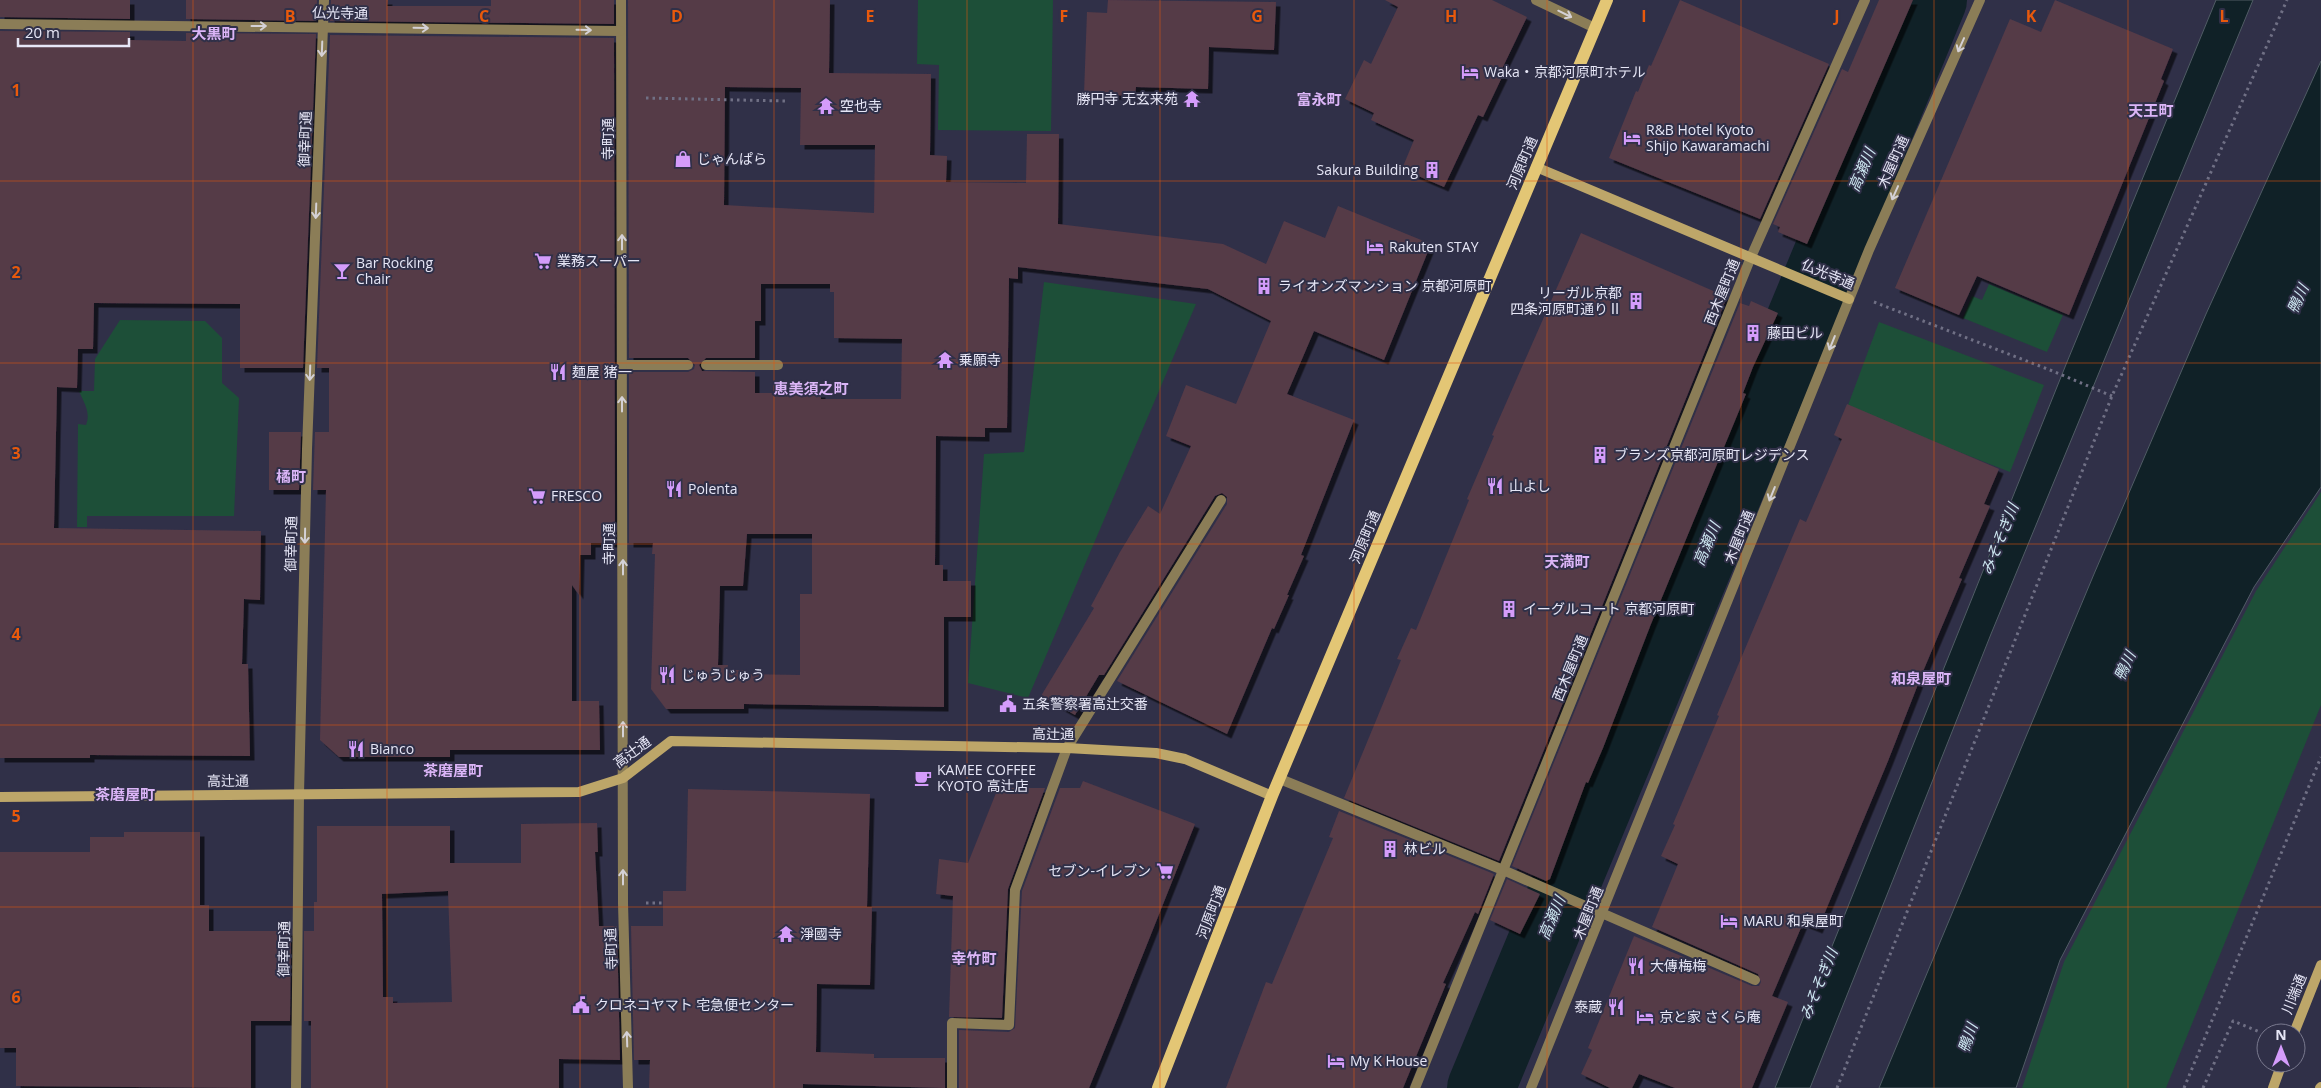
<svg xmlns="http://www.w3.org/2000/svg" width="2321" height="1088" viewBox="0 0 2321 1088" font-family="'Open Sans','Noto Sans JP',sans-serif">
<defs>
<filter id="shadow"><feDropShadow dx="4.5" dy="4.5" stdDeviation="0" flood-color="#0009"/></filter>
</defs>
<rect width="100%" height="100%" fill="#303048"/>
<g fill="#1d4f38">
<polygon points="918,0 1053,0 1051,131 938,130 939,65 917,64"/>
<polygon points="1044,282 1196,304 1028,698 968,683 984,454 1024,452"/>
<polygon points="1989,284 2063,315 2047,352 1963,318 1972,296 1982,300"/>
<path d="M120 320 205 321 222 338V383L239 398 234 516H87V527H77L78 424 86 425C91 412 84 403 79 391H94L95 359Z"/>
<polygon points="1879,322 2044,385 2010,472 1847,408"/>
<polygon points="2321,492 2321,705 2166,1088 2022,1088 2064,962 2256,591"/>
</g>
<g fill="#102127" stroke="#505c65">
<polygon points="2216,0 2253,0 1991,634 1810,1088 1775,1088 2067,362"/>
<polygon points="2321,61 2321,487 2254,587 2060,960 2016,1088 1879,1088 2094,574 2206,314"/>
</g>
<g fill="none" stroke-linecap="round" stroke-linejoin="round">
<polyline stroke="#102127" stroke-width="68" points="1481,1088 1933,0"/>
</g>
<g fill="#553a47" fill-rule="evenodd" filter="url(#shadow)">
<polygon points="0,0 130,0 130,19 0,17"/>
<polygon points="186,0 317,0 316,21 186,19"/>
<polygon points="331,0 388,0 387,6 491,6 491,0 614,0 614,24 330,21"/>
<path d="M628 0H830L829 73 931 74 930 155 947 156 946 182 1026 183 1027 134H1059L1058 224 1223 244 1266 264 1284 221 1325 238 1338 206 1431 244 1384 360 1314 331 1287 394 1354 420 1301 555 1304 556 1287 595H1289L1274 629 1272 628 1227 734 1117 681 1227 504V497L1222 493 1215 496 1104 675H1099L1075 715 1041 696 1094 608 1091 606 1120 552 1148 506 1160 514 1191 446 1166 436 1186 385 1236 404 1271 321 1208 289 1018 267V279L1009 278 1007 428H985V437L936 436 935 565H943V581H971V617H944V707L744 704V709H666L651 689 655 554H652L653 543H629V372H688L694 369 695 365 688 358H629ZM725 87 801 88 800 145H875L874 213 724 205ZM761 284H830V292H834V338L902 339 901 399H821V393H755V372L702 371 699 365 706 358H755V321H761ZM747 534H812V594H800V675L744 674V670H727L728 665H718L720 586H743Z"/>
<polygon points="1108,0 1276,2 1274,50 1209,47 1208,89 1136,87 1135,96 1084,94 1087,12 1107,13"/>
<polygon points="1385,0 1492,0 1527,17 1500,73 1503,75 1483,117 1478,115 1444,187 1402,169 1414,140 1371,120 1374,113 1345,99 1364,60 1371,64 1398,7"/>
<polygon points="1680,0 1829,64 1760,219 1609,158 1636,91 1638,92 1649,65 1651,66"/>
<polygon points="1879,0 1913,0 1807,244 1778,232 1780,227 1773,224 1842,69 1848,72"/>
<polygon points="2055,0 2173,49 2161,79 2164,81 2069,315 1977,276 1959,315 1895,288 2010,19 2041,32"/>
<polygon points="0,31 130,32 130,40 186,41 186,33 316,34 303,368 240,368 240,304 94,303 93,349 78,349 77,388 57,387 54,528 261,531 260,600 244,599 242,664 248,664 250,756 90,755 90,758 0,758"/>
<polygon points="330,35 614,38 615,543 591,543 591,555 580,555 579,595 572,585 572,701 599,701 600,750 450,750 450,757 339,757 320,740 326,490 313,490 315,432 329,432 329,368 317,368"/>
<polygon points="1581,233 1727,297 1499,861 1344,798 1401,660 1397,659 1411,628 1416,630 1469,500 1467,499 1494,436 1492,435"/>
<polygon points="1751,301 1778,313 1753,367 1743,393 1746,394 1651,624 1603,748 1588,783 1586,782 1550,879 1546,881 1512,866 1740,303 1749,306"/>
<polygon points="1847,404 1999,469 1984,504 1990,506 1959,578 1962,579 1924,669 1888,761 1818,929 1803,923 1772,996 1788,1002 1752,1088 1675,1088 1639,1074 1632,1088 1610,1088 1581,1074 1592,1050 1588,1048 1634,936 1752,986 1759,986 1761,982 1758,974 1652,927 1678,864 1661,856 1675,825 1673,824 1719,716 1717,715 1800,519 1806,522 1842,439 1834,435"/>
<polygon points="269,432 301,432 299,490 269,490"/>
<polygon points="1083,781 1195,824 1118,1017 1089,1088 959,1088 959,1030 1009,1032 1015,1028 1022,891 1060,788 1080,788"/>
<polygon points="998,788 1045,788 1008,889 1002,1018 949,1017 953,896 936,894 939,859 968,863"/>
<polygon points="688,789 870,794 867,907 872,907 870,985 817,984 816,1052 874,1054 874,1058 945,1058 945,1088 803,1084 803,1088 649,1088 650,1060 634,1060 631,926 663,926 663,891 686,891"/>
<polygon points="1339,811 1494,874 1478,914 1475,912 1443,983 1446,984 1403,1088 1226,1088 1266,982 1272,984 1333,838 1329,837"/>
<path d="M597 823 598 852H595L599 926H617L620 1060 559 1059V1088H311V1021H304V931H314V902H317V826H450V863H521V824ZM448 891 452 1002 393 1003V997H383L382 894Z"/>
<polygon points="124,832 200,832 200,905 209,905 209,931 291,931 290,1021 251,1021 251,1088 16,1086 16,1048 0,1048 0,852 90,852 90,837 124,837"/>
<polygon points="1507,879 1540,894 1520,934 1490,920"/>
</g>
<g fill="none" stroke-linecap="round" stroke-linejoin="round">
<g stroke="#707085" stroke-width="3" stroke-dasharray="2.5 4" stroke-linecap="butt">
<polyline points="646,98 785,101"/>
<polyline points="1874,302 2050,370 2112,396"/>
<polyline points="646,903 663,903"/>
<polyline points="1837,1088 2112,396 2287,0"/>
<polyline points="2184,1088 2321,757"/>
<polyline points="2203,1088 2233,1021 2260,1032"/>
</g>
<g stroke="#8b7d57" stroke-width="10">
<polyline points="622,365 688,365"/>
<polyline points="706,365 778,365"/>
<polyline points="1067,748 1221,500"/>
<polyline points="1503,870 1755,980"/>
<polyline points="1415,1088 1751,257 1865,0"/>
</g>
<g stroke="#8b7d57" stroke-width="10">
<polyline points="621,0 623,903 628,1088"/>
<polyline points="1536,0 1595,28"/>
<polyline points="0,24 620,31"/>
<polyline points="1280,779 1503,870"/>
<polyline points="296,1088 299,794 307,449 324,0"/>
<polyline points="952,1088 952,1023 1009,1025 1015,890 1067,748"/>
<polyline points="1531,1088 1869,250 1980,0"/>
</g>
<g stroke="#bda669" stroke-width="10">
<polyline points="1536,167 1849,299"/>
<polyline points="0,797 579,792 623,778 671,741 1067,748 1156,753 1185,759 1272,796"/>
<polyline points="2294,1033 2321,965"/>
<polyline points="2273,1088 2282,1063"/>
<polyline points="2320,1088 2321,1087"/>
</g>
<polyline stroke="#e3c675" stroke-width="12" points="1158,1088 1272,796 1607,0"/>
</g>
<defs><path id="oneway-shaft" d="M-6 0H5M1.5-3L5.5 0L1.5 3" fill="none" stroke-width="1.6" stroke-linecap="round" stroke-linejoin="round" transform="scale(1.25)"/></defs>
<g stroke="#d4d1d6">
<use href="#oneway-shaft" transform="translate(1565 14) rotate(26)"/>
<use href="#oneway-shaft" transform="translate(259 26)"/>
<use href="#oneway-shaft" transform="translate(421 28) rotate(1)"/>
<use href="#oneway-shaft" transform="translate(584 30) rotate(1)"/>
<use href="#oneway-shaft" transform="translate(1961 45) rotate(114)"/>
<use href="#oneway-shaft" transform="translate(322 49) rotate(92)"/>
<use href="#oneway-shaft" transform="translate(1895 193) rotate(114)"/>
<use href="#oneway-shaft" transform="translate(316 211) rotate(92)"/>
<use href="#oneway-shaft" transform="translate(622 242) rotate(-90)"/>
<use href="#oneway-shaft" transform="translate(1832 343) rotate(112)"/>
<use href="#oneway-shaft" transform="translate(310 373) rotate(92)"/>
<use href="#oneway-shaft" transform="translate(622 404) rotate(-90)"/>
<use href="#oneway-shaft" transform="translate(1772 494) rotate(112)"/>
<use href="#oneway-shaft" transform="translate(305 536) rotate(91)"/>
<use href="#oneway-shaft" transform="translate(623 567) rotate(-90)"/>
<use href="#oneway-shaft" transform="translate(623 729) rotate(-90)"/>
<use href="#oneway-shaft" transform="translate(623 877) rotate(-90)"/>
<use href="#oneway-shaft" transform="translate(627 1039) rotate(-92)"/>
</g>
<path fill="none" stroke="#e8590c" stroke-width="1" stroke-opacity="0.55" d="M193 0V1088M387 0V1088M580 0V1088M774 0V1088M967 0V1088M1160 0V1088M1354 0V1088M1547 0V1088M1741 0V1088M1934 0V1088M2128 0V1088M0 181H2321M0 363H2321M0 544H2321M0 725H2321M0 907H2321"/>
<defs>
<g id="hotel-bare" transform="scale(1.35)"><path d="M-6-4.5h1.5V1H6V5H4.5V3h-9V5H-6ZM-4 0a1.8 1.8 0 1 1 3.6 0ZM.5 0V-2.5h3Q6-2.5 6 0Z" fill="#d49cfb" stroke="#303048" stroke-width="2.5" paint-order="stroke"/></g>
<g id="temple-bare" transform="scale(1.35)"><path d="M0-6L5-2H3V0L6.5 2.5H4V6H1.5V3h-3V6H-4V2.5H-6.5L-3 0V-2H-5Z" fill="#d49cfb" stroke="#303048" stroke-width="2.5" paint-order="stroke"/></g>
<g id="shop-bare" transform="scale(1.35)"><path d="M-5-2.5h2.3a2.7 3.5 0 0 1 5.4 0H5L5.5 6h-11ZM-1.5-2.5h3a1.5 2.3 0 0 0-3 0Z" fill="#d49cfb" stroke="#303048" stroke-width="2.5" paint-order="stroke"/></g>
<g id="building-bare" transform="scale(1.35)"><path d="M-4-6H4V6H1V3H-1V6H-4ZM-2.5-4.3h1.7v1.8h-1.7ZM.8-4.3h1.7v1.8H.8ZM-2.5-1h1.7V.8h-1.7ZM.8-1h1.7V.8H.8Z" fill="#d49cfb" stroke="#303048" stroke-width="2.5" paint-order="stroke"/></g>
<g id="supermarket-bare" transform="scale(1.35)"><path d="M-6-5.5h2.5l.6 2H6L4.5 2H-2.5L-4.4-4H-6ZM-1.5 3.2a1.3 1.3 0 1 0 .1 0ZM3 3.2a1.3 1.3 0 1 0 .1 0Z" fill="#d49cfb" stroke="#303048" stroke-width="2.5" paint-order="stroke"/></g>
<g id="bar-bare" transform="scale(1.35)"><path d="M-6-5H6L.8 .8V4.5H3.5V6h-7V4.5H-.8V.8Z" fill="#d49cfb" stroke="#303048" stroke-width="2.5" paint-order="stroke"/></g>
<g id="restaurant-bare" transform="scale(1.35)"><path d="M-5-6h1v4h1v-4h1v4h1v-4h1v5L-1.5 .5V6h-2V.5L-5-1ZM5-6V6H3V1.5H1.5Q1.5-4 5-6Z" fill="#d49cfb" stroke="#303048" stroke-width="2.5" paint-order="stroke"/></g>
<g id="civic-bare" transform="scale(1.35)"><path d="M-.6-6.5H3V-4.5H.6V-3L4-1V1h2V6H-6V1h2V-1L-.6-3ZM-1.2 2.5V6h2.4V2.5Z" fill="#d49cfb" stroke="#303048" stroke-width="2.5" paint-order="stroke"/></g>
<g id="cafe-bare" transform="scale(1.35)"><path d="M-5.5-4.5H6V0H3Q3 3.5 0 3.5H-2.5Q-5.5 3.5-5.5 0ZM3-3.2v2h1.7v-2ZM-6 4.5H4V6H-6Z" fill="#d49cfb" stroke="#303048" stroke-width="2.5" paint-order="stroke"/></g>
</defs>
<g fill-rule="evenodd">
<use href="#hotel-bare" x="1470" y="72"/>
<use href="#temple-bare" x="1192" y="99"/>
<use href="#temple-bare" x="826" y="106"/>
<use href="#hotel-bare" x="1632" y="138"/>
<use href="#shop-bare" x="683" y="159"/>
<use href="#building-bare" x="1432" y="170"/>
<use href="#hotel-bare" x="1375" y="247"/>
<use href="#supermarket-bare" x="543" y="261"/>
<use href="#bar-bare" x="342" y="271"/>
<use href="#building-bare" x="1264" y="286"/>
<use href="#building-bare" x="1636" y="301"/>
<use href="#building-bare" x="1753" y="333"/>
<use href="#temple-bare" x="945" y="360"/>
<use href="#restaurant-bare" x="558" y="372"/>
<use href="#building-bare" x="1600" y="455"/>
<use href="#restaurant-bare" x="1495" y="486"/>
<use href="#restaurant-bare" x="674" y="489"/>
<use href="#supermarket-bare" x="537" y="496"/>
<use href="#building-bare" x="1509" y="609"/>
<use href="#restaurant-bare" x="667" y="675"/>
<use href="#civic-bare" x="1008" y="704"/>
<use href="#restaurant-bare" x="356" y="749"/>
<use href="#cafe-bare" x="923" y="778"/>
<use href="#building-bare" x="1390" y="849"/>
<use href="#supermarket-bare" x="1165" y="871"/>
<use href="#hotel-bare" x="1729" y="921"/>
<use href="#temple-bare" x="786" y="934"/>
<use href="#restaurant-bare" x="1636" y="966"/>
<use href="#civic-bare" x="581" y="1005"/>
<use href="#restaurant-bare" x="1616" y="1007"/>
<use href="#hotel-bare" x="1645" y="1017"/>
<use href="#hotel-bare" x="1336" y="1061"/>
</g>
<g text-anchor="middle" stroke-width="4" stroke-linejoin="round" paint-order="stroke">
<g font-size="14" fill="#e6e6f6" stroke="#303048">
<text transform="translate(340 13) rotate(1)" y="5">仏光寺通</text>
<text transform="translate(305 139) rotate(-88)" y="5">御幸町通</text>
<text transform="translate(608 139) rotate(-90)" y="5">寺町通</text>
<text transform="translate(1893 162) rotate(-66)" y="5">木屋町通</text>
<text transform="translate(1522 163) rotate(-67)" y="5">河原町通</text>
<text transform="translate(1828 274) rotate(22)" y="5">仏光寺通</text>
<text transform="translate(1722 292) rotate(-68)" y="5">西木屋町通</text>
<text transform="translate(1365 537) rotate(-67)" y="5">河原町通</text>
<text transform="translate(1739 537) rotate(-68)" y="5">木屋町通</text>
<text transform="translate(291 544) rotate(-89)" y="5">御幸町通</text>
<text transform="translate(609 544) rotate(-90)" y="5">寺町通</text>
<text transform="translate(1570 668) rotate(-68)" y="5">西木屋町通</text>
<text transform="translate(1053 734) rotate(1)" y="5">高辻通</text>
<text transform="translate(632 752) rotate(-36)" y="5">高辻通</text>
<text transform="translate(228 781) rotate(-1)" y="5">高辻通</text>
<text transform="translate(1211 912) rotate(-69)" y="5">河原町通</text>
<text transform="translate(1588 913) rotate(-68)" y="5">木屋町通</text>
<text transform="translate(284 949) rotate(-89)" y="5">御幸町通</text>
<text transform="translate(611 949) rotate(-92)" y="5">寺町通</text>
<text transform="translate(2294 994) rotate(-68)" y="5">川端通</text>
</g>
<g font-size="14" fill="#e6e6f6" stroke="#303048" text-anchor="start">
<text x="1484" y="77">Waka・京都河原町ホテル</text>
<text x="1178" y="104" text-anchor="end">勝円寺 无玄来苑</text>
<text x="840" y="111">空也寺</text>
<text x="1646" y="135">R&amp;B Hotel Kyoto<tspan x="1646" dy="16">Shijo Kawaramachi</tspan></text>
<text x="697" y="164">じゃんぱら</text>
<text x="1418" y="175" text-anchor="end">Sakura Building</text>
<text x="1389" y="252">Rakuten STAY</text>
<text x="557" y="266">業務スーパー</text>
<text x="356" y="268">Bar Rocking<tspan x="356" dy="16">Chair</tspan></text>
<text x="1278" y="291">ライオンズマンション 京都河原町</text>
<text x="1622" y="298" text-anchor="end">リーガル京都<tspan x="1622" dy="16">四条河原町通りⅡ</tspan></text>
<text x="1767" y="338">藤田ビル</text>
<text x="959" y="365">乗願寺</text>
<text x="572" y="377">麺屋 猪一</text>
<text x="1614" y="460">ブランズ京都河原町レジデンス</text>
<text x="1509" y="491">山よし</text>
<text x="688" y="494">Polenta</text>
<text x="551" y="501">FRESCO</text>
<text x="1523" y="614">イーグルコート 京都河原町</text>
<text x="681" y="680">じゅうじゅう</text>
<text x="1022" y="709">五条警察署高辻交番</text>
<text x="370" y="754">Bianco</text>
<text x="937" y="775">KAMEE COFFEE<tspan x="937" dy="16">KYOTO 高辻店</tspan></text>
<text x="1404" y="854">林ビル</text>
<text x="1151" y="876" text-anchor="end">セブン-イレブン</text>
<text x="1743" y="926">MARU 和泉屋町</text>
<text x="800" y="939">淨國寺</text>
<text x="1650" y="971">大傳梅梅</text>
<text x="595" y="1010">クロネコヤマト 宅急便センター</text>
<text x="1602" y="1012" text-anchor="end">泰蔵</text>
<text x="1659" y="1022">京と家 さくら庵</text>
<text x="1350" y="1066">My K House</text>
</g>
<g font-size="15" font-weight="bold" fill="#dbb5f7" stroke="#303048">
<text x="214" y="39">大黒町</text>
<text x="1319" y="105">富永町</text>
<text x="2151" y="116">天王町</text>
<text x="811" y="394">恵美須之町</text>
<text x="291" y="482">橘町</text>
<text x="1567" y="567">天満町</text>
<text x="1921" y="684">和泉屋町</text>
<text x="453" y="776">茶磨屋町</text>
<text x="125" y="800">茶磨屋町</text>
<text x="974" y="964">幸竹町</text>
</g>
<g font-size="15" font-style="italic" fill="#cee8f2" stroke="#303048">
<text transform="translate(1862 170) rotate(-67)" y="5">高瀬川</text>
<text transform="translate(2298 299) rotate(-65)" y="5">鴨川</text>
<text transform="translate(2000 539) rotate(-68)" y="5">みそそぎ川</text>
<text transform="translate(1707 544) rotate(-67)" y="5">高瀬川</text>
<text transform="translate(2125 666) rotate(-65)" y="5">鴨川</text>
<text transform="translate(1552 918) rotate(-67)" y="5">高瀬川</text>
<text transform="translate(1819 984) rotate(-68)" y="5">みそそぎ川</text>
<text transform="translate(1968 1038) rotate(-71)" y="5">鴨川</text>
</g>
</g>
<g font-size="16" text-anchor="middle" font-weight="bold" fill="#e8590c" stroke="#303048" stroke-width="4" stroke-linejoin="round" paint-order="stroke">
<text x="290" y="22">B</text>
<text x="484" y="22">C</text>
<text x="677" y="22">D</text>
<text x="870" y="22">E</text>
<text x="1064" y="22">F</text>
<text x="1257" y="22">G</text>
<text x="1451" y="22">H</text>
<text x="1644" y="22">I</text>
<text x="1837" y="22">J</text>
<text x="2031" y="22">K</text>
<text x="2224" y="22">L</text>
<text x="16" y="96">1</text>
<text x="16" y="278">2</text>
<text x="16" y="459">3</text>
<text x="16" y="640">4</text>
<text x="16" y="822">5</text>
<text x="16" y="1003">6</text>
</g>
<g transform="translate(2281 1048)"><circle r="24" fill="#303048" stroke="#79798e"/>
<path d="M0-4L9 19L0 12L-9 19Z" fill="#d49cfb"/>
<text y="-8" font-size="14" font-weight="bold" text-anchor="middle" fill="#e6e6f6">N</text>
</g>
<path d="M18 38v8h111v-8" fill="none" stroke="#e6e6f6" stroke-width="2.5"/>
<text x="25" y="38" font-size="15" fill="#e6e6f6" stroke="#303048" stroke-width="4" paint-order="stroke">20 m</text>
</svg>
